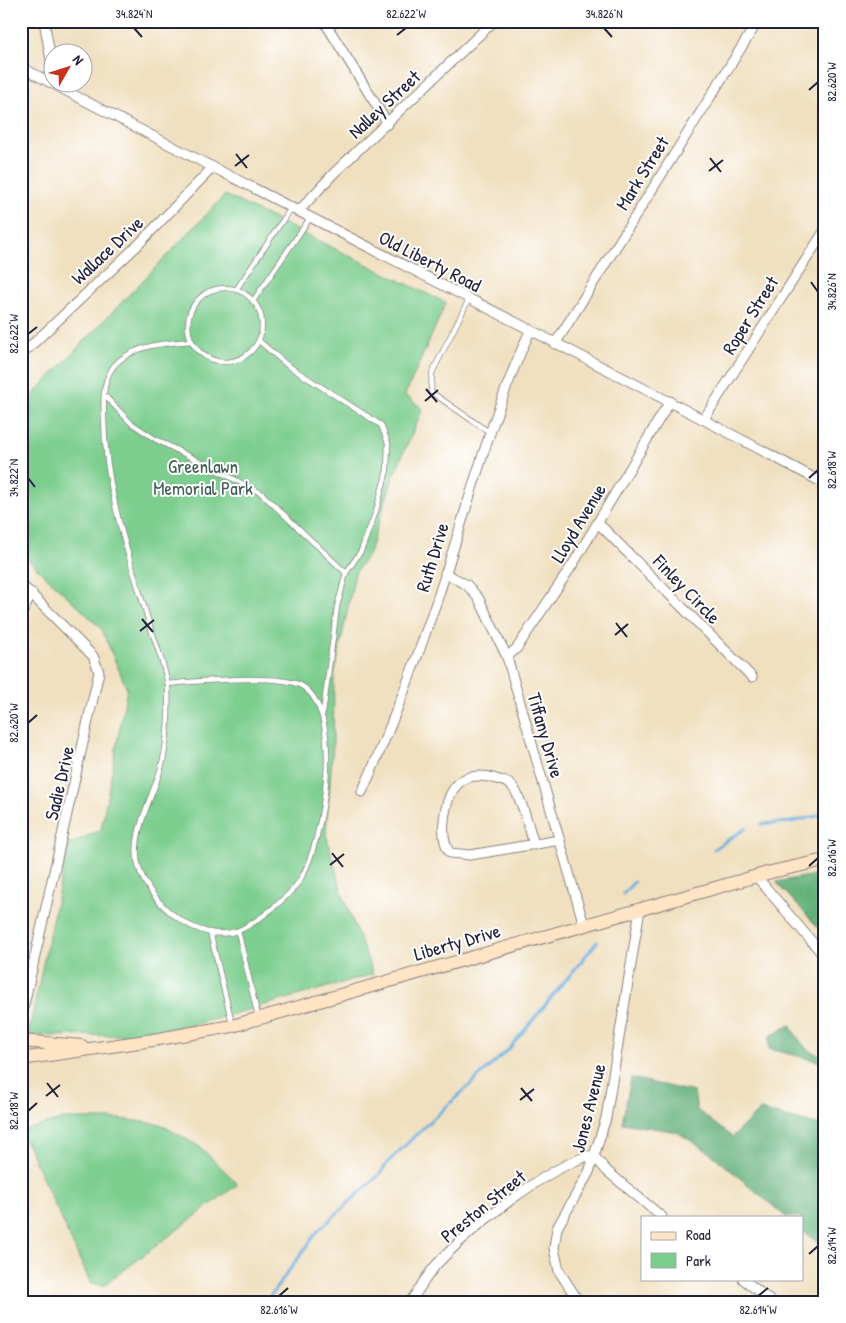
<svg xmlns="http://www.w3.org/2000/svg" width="846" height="1323" viewBox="0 0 846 1323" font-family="'Patrick Hand',sans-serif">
<rect width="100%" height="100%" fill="#fff"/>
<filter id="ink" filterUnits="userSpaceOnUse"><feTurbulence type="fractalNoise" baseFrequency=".02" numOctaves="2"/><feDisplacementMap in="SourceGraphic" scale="10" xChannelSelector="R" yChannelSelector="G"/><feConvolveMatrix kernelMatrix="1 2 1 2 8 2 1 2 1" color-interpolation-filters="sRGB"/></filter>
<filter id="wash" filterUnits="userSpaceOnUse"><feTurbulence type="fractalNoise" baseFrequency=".0096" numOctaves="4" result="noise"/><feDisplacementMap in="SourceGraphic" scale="20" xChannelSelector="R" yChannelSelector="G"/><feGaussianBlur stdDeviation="1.12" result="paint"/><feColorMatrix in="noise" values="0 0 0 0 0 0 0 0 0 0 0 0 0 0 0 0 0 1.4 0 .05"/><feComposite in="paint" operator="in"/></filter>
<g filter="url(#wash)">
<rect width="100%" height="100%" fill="#f0e0c0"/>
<g fill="#7bcd8e" stroke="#4e7864">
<polygon points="225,195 446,303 405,395 423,409 394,474 369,553 355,573 334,676 333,743 326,834 342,893 373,974 209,1021 137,1035 28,1036 68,845 101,830 127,689 101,628 21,553 21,407"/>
<polygon points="64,1119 120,1119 160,1124 200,1147 238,1184 103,1286 90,1282 21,1131"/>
</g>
<g fill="#64b079" stroke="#43695a">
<polygon points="825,873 825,935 776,882"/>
<path d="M790 1025C800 1042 806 1052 825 1057V1063L769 1049V1037Z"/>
<polygon points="631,1078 694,1092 697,1110 732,1137 760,1110 825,1127 825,1249 802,1230 802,1217 786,1217 709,1152 677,1132 622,1123"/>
</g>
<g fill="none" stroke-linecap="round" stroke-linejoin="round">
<g stroke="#69aedf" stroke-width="3">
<polyline points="761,824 791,822 825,814"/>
<polyline points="714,849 746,828"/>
<polyline points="623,894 634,882"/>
<polyline points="266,1302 318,1231 379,1175 388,1162 422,1129 509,1049 597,942"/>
</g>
</g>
</g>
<g filter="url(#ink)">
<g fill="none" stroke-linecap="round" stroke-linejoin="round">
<g stroke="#89817e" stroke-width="6">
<g id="service">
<circle cx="225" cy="325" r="37"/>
<polyline points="236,290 291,208"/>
<polyline points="469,299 432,373 431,392 489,432"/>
<polyline points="253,301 310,218"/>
<polyline points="259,341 287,365 381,425 388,443 387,470 376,511 361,551 346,573 337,607 323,713"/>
<polyline points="104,395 131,423 155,439 261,493 346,573"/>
<path d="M168 684C196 681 277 674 300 685 347 709 323 844 300 880 289 897 256 924 237 931 198 944 150 904 139 868 129 836 152 799 161 768 168 743 169 714 168 688 167 669 152 635 147 616 127 551 105 487 104 419 103 398 102 374 120 360 140 344 167 343 191 341"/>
<polyline points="238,931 258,1017"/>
<polyline points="210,932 232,1023"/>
</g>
</g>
<g stroke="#89817e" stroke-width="11">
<g id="minor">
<polyline points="44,21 51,60 50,82"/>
<polyline points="324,21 388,124"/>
<path d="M21 67C288 209 559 341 825 484"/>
<polyline points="298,212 334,173 494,21"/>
<polyline points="555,344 758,21"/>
<polyline points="21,355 138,245 213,167"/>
<polyline points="704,419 825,230"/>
<polyline points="598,523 752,677"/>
<polyline points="445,573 467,585 479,599 507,657 584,925"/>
<polyline points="21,584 93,656 99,672 21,1018"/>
<polyline points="21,615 32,593"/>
<polyline points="507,657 517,648 573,564 670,401"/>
<path d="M362 792C390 730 415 665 437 600 467 510 490 418 530 331"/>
<path d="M534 845C529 827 524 806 515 790 511 783 504 781 496 779 486 775 468 774 460 782 444 795 438 836 450 853L470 855 560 840"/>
<polyline points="756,876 825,957"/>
<polyline points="743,1279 772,1302"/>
<path d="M410 1302C419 1290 427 1275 437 1264 469 1230 548 1165 593 1155L607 1171 662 1217"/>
<polyline points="579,1302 559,1271 554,1248 557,1228 589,1172 606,1118 640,909"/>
</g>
</g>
<g stroke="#89817e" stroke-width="14">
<g id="secondary">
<polyline points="21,1041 82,1046"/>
<polyline points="21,1059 153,1040 232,1026 771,872 825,860"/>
</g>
</g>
<use href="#service" stroke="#fff" stroke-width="4.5"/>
<use href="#minor" stroke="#fff" stroke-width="9"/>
<use href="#secondary" stroke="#ffe4c6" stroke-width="12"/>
</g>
</g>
<path fill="none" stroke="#22223b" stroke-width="2" d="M134 28 142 37M604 28 612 37M397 35 406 28M809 90 818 82M236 154 247 168M710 158 721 172M235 166 249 155M709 171 723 160M811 282 818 292M28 334 37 327M426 389 437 402M425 401 438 390M28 478 35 487M809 478 818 470M142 619 153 632M616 623 627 637M140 631 154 620M615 635 628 624M28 723 37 715M332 853 343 867M330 865 344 854M809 866 818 858M47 1083 58 1097M521 1088 532 1101M46 1096 60 1085M520 1100 534 1089M28 1111 37 1103M809 1254 818 1246M279 1296 288 1288M758 1296 768 1288"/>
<g text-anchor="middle" stroke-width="4" stroke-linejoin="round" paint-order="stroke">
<g font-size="19" fill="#22223b" stroke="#fff">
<text transform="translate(384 104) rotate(-43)" y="7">Nalley Street</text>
<text transform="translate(642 173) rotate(-58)" y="7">Mark Street</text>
<text transform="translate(107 250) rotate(-43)" y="7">Wallace Drive</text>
<text transform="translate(430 261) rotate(27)" y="7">Old Liberty Road</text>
<text transform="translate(750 315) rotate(-58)" y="7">Roper Street</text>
<text transform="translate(578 523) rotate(-59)" y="7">Lloyd Avenue</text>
<text transform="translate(432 557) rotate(-73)" y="7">Ruth Drive</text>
<text transform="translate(687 589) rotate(46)" y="7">Finley Circle</text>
<text transform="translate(546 735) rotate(74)" y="7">Tiffany Drive</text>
<text transform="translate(59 783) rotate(-77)" y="7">Sadie Drive</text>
<text transform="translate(457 942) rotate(-16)" y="7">Liberty Drive</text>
<text transform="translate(588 1108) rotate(-76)" y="7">Jones Avenue</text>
<text transform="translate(483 1206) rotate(-39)" y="7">Preston Street</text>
</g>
<g font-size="19" fill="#415e58" stroke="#fff">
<text x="203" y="473">Greenlawn<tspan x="203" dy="22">Memorial Park</tspan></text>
</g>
</g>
<rect width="846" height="1323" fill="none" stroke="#fff" stroke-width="55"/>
<rect x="641" y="1216" width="162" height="65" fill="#ffffff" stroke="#a7a7b1"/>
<rect x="651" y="1232" width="25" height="8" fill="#ffe4c6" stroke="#a7a7b1"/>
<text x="686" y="1240" font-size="15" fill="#22223b">Road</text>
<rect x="651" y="1253" width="25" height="15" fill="#7bcd8e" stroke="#a7a7b1"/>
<text x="686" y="1266" font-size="15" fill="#22223b">Park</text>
<g transform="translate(68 68) rotate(51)"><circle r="24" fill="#ffffff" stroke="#a7a7b1"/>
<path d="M0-4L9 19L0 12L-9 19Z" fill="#c8321e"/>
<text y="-8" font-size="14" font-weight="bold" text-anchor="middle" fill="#22223b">N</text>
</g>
<rect x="28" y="28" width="790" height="1268" fill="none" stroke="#22223b" stroke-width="2"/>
<g font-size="12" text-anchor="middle" fill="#22223b">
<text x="134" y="18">34.824°N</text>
<text x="406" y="18">82.622°W</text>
<text x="604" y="18">34.826°N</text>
<text transform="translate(832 82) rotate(-90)" y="4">82.620°W</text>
<text transform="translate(832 292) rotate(-90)" y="4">34.826°N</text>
<text transform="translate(14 334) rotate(-90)" y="4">82.622°W</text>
<text transform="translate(832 470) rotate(-90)" y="4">82.618°W</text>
<text transform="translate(14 478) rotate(-90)" y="4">34.822°N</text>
<text transform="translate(14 723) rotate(-90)" y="4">82.620°W</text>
<text transform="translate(832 858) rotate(-90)" y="4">82.616°W</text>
<text transform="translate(14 1111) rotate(-90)" y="4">82.618°W</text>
<text transform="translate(832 1246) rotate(-90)" y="4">82.614°W</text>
<text x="279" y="1314">82.616°W</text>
<text x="758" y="1314">82.614°W</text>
</g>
</svg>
